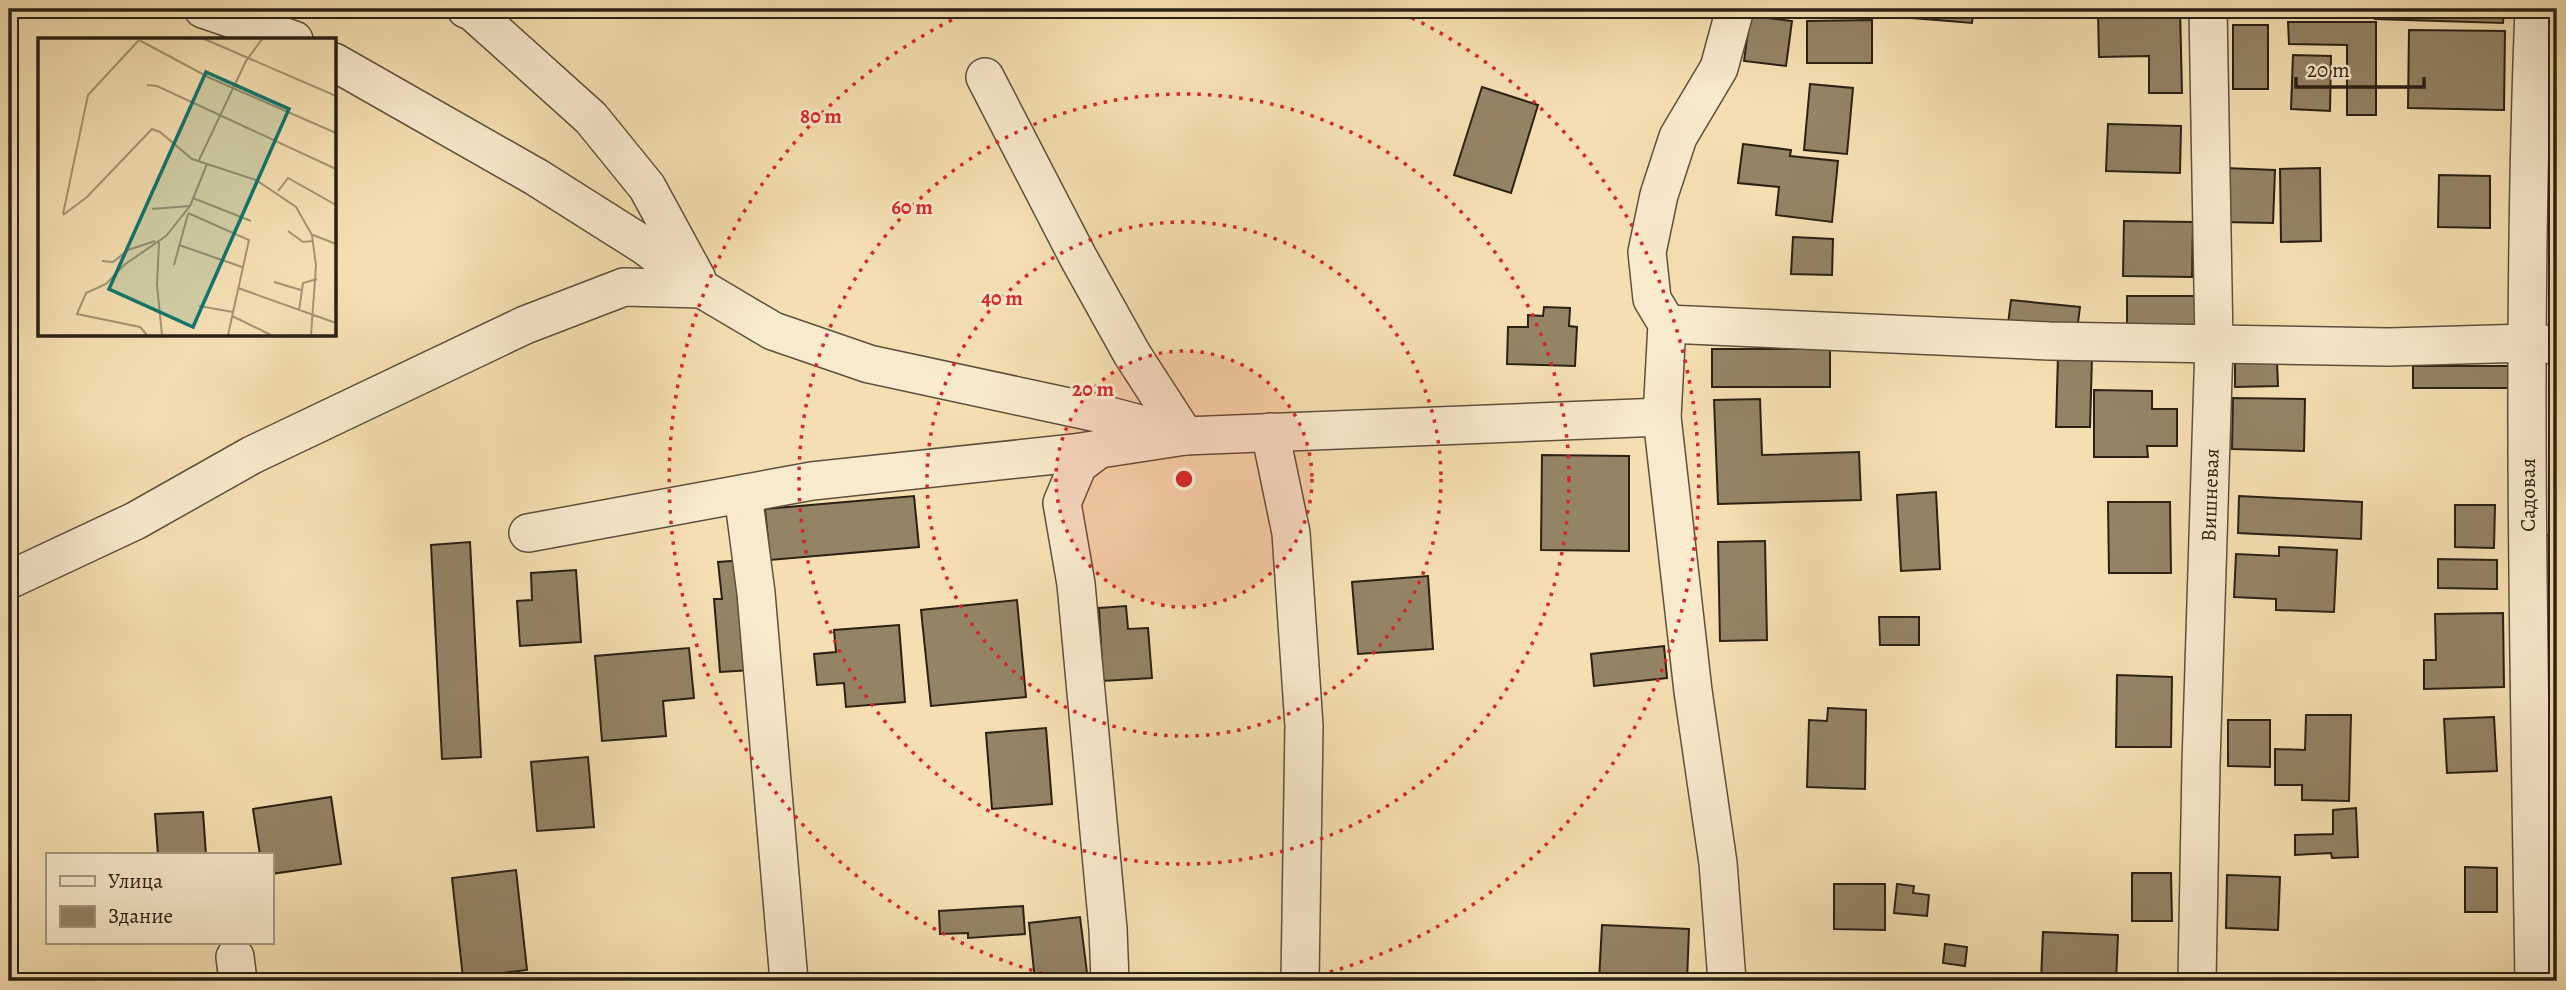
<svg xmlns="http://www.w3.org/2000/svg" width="2566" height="990" viewBox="0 0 2566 990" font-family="Alegreya,serif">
<rect width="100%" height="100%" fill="#f5dfb2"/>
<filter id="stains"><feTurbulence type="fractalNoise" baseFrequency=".00286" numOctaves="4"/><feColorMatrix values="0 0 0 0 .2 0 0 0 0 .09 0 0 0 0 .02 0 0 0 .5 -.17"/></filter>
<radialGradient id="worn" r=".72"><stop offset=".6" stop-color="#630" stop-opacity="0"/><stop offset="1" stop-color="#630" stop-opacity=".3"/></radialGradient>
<g fill="#948466" stroke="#2a2114" stroke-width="2">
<polygon points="1889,9 1974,9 1972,23 1888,16"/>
<polygon points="2180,9 2182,93 2149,93 2149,56 2099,57 2098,11"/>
<polygon points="2375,9 2504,9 2503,23 2375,19"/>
<polygon points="2548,9 2557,9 2557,34 2547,33"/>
<polygon points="1750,16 1792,21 1786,66 1744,61"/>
<polygon points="1872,20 1872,63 1807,63 1807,21"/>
<polygon points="2288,22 2376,22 2376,115 2347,115 2347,45 2289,44"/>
<rect x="2233" y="25" width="35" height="64"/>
<polygon points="2409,30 2505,31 2504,110 2408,108"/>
<polygon points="2293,55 2331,56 2330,111 2291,109"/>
<polygon points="1810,84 1853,88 1847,154 1804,150"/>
<polygon points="1482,87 1538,105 1511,193 1454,175"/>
<polygon points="2108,124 2181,126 2180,173 2106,171"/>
<polygon points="1743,144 1791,150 1790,156 1838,161 1832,222 1776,215 1779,187 1738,183"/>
<polygon points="2225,168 2275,170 2273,223 2223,222"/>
<polygon points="2320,168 2321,241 2281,242 2280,169"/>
<polygon points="2439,175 2490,176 2490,228 2438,227"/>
<polygon points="2124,221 2193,222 2192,277 2123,276"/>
<polygon points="1793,237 1833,239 1832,275 1791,274"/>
<polygon points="2127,296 2197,296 2198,331 2127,331"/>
<polygon points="2011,300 2080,307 2077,331 2008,324"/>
<polygon points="1544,307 1570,308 1569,326 1577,327 1575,366 1507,364 1508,327 1528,327 1528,315 1543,316"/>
<rect x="1712" y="349" width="118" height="38"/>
<polygon points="2058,355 2092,356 2090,427 2056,427"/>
<polygon points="2235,362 2277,362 2278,386 2235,387"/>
<rect x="2413" y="366" width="97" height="22"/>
<polygon points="2094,390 2152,391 2152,409 2177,409 2177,446 2147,446 2148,457 2094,457"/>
<polygon points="2233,398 2305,399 2304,451 2232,449"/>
<polygon points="1760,399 1762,455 1859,452 1861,500 1718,504 1714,400"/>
<polygon points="1542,455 1629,456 1629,551 1541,550"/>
<polygon points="1936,492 1940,569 1901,571 1897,495"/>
<polygon points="914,496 919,547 770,560 765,509"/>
<polygon points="2239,496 2362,502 2361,539 2238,533"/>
<polygon points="2108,502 2170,502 2171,573 2109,573"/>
<polygon points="2455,505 2495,505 2494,548 2455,547"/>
<polygon points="2546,535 2557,535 2557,605 2547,605"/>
<polygon points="1765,541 1767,640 1720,641 1718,542"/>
<polygon points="470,542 481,757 442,759 431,545"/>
<polygon points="2279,547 2337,550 2334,612 2276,610 2276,599 2234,597 2236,554 2279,556"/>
<polygon points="2438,559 2497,560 2497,589 2438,588"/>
<polygon points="744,560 753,670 720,672 714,599 722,599 718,562"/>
<polygon points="576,570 581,642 520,646 517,601 532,600 531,573"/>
<polygon points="1428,576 1433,649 1358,654 1352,582"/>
<polygon points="1017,600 1026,697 931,706 921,610"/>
<polygon points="1126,606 1128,629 1148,628 1152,678 1103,681 1099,608"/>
<polygon points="2503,613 2504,687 2424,689 2424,660 2436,660 2435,614"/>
<polygon points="1879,617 1919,617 1919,645 1880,645"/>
<polygon points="899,625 905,702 846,707 844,683 817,685 814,654 836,652 834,630"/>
<polygon points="1664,646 1667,678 1594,686 1591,654"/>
<polygon points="689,648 694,698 663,701 666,736 602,741 595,656"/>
<polygon points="2117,675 2172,677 2171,747 2116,747"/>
<polygon points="1828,708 1866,710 1865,789 1807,787 1809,720 1827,721"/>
<polygon points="2306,715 2351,715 2349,801 2302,800 2302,785 2275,785 2275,749 2305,750"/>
<polygon points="2494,717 2497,771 2447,773 2444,719"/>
<polygon points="2228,720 2270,720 2270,767 2228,766"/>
<polygon points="1046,728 1052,804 992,809 986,733"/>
<polygon points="588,757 594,827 537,831 531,762"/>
<polygon points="331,797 341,864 271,874 271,855 260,855 253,809"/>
<polygon points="2356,808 2358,857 2332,858 2331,853 2295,855 2295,835 2333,834 2333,810"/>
<polygon points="203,812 206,855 158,855 155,814"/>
<polygon points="2465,867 2497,868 2497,912 2465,912"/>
<polygon points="516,870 527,970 463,978 452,878"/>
<polygon points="2132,873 2171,873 2172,921 2132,921"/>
<polygon points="2227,875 2280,877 2278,930 2226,928"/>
<polygon points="1834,884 1885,884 1885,930 1834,929"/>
<polygon points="1897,884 1914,886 1913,893 1929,895 1927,916 1894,913"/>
<polygon points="1023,906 1025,934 968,938 968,933 940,934 939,911"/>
<polygon points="1080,917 1088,981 1035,981 1029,923"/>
<polygon points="1602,925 1689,929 1687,981 1599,981"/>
<polygon points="2043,932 2118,935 2116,981 2041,981"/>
<polygon points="1945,944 1967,947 1965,966 1943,963"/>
<polygon points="761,973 761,981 694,981 693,977"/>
</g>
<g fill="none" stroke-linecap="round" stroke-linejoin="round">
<g stroke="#5d503c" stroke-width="40">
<g id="street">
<polyline points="203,9 294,40"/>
<polyline points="466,9 473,12 591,118 647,187 697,279"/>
<path d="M2534 9C2521 333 2529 657 2534 981"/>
<polyline points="334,62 536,177 645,246 702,289 773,331 869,364 1106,415 1170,432"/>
<polyline points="985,77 1078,257 1132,354 1185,436"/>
<polyline points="1667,324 2050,341 2389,347 2528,343 2557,345"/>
<polyline points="1270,432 1291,533 1304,726 1300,981"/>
<polyline points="1099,449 1078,465 1062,503 1076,584 1108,929 1110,981"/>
<polyline points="743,494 756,593 789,981"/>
<polyline points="528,533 812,481 1074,453 1185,436 1662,417"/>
<polyline points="9,580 135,521 252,455 525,325 624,287 702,289"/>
<polyline points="235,957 238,981"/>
<polyline points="1727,981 1718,863 1693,691 1662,417 1667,324 1652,299 1647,252 1659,195 1678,137 1719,68 1735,9"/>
<polyline points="2197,981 2201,764 2214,344 2208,9"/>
</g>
</g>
<use href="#street" stroke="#f8eacd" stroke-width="37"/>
</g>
<circle cx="1184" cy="479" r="128" fill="#d62828" fill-opacity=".12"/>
<g fill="none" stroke="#d62828" stroke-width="3.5" stroke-dasharray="3.5 7">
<circle cx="1184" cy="479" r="128"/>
<circle cx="1184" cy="479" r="257"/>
<circle cx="1184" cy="479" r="385"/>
<path d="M1073 981A514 514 0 0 1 975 9M1393 9A514 514 0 0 1 1295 981"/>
</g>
<g text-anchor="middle" stroke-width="5" stroke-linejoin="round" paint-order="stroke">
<g font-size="21" fill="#2a2114" stroke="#f8eacd">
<text transform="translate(2210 495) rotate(-88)" y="7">Вишневая</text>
<text transform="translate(2528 495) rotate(-90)" y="7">Садовая</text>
</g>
</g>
<g transform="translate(38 38)">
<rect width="298" height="298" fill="#f5dfb2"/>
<path fill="none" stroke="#a49373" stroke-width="2" d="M164 0 298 58M101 2 172 40 298 95M109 47 119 48 298 131M161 122 208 23 225 0M240 153 250 140 298 167M155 160 213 183M152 168 169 126M114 171 152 168M150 175 211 202 190 297M25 176 50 57 101 2M25 177 49 159 114 91 122 94 154 121 218 142 258 169 274 197 278 228 273 297M250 193 265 204 275 203M275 197 298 206M121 204 119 247 124 297M141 207 204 229M64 223 75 224 90 212 117 203M136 227 150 176M236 244 263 252M200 250 298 285M161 268 195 274M261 273 265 245 279 241M194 278 233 297M109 297 102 289 39 276 48 255 68 246 86 227 128 198 152 168"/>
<path fill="#0f766e" fill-opacity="0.15" stroke="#0f766e" stroke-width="3.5" d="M168 34 251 71 155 289 71 251Z"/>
<rect width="298" height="298" fill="none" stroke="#2a2114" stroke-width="3.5"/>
</g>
<circle cx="1184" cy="479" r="10" fill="#d62828" stroke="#f8eacd" stroke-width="3.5"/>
<g font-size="21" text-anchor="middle" font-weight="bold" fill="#d62828" stroke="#f8eacd" stroke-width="5" stroke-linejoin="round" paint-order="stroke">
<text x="821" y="123">80 m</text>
<text x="912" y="214">60 m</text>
<text x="1002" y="305">40 m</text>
<text x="1093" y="396">20 m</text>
</g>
<rect width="2566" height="990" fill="none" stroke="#f5dfb2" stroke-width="35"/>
<rect x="10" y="10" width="2545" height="969" fill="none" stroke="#2a2114" stroke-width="3.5"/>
<rect x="18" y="18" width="2531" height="955" fill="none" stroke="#2a2114" stroke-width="2"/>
<rect x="46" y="853" width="228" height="91" fill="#f8eacd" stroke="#a69a83" stroke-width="2"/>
<rect x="60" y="876" width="35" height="10" fill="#f8eacd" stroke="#a69a83" stroke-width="2"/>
<text x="108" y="888" font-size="21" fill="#2a2114">Улица</text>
<rect x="60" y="906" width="35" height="21" fill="#948466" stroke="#a69a83" stroke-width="2"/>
<text x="108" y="923" font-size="21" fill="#2a2114">Здание</text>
<path d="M2296 77v10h128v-10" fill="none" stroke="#2a2114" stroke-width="3.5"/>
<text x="2307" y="77" font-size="21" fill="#2a2114" stroke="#f8eacd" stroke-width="5" paint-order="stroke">20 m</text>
<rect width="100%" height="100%" filter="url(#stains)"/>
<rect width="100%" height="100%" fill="url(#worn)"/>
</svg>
